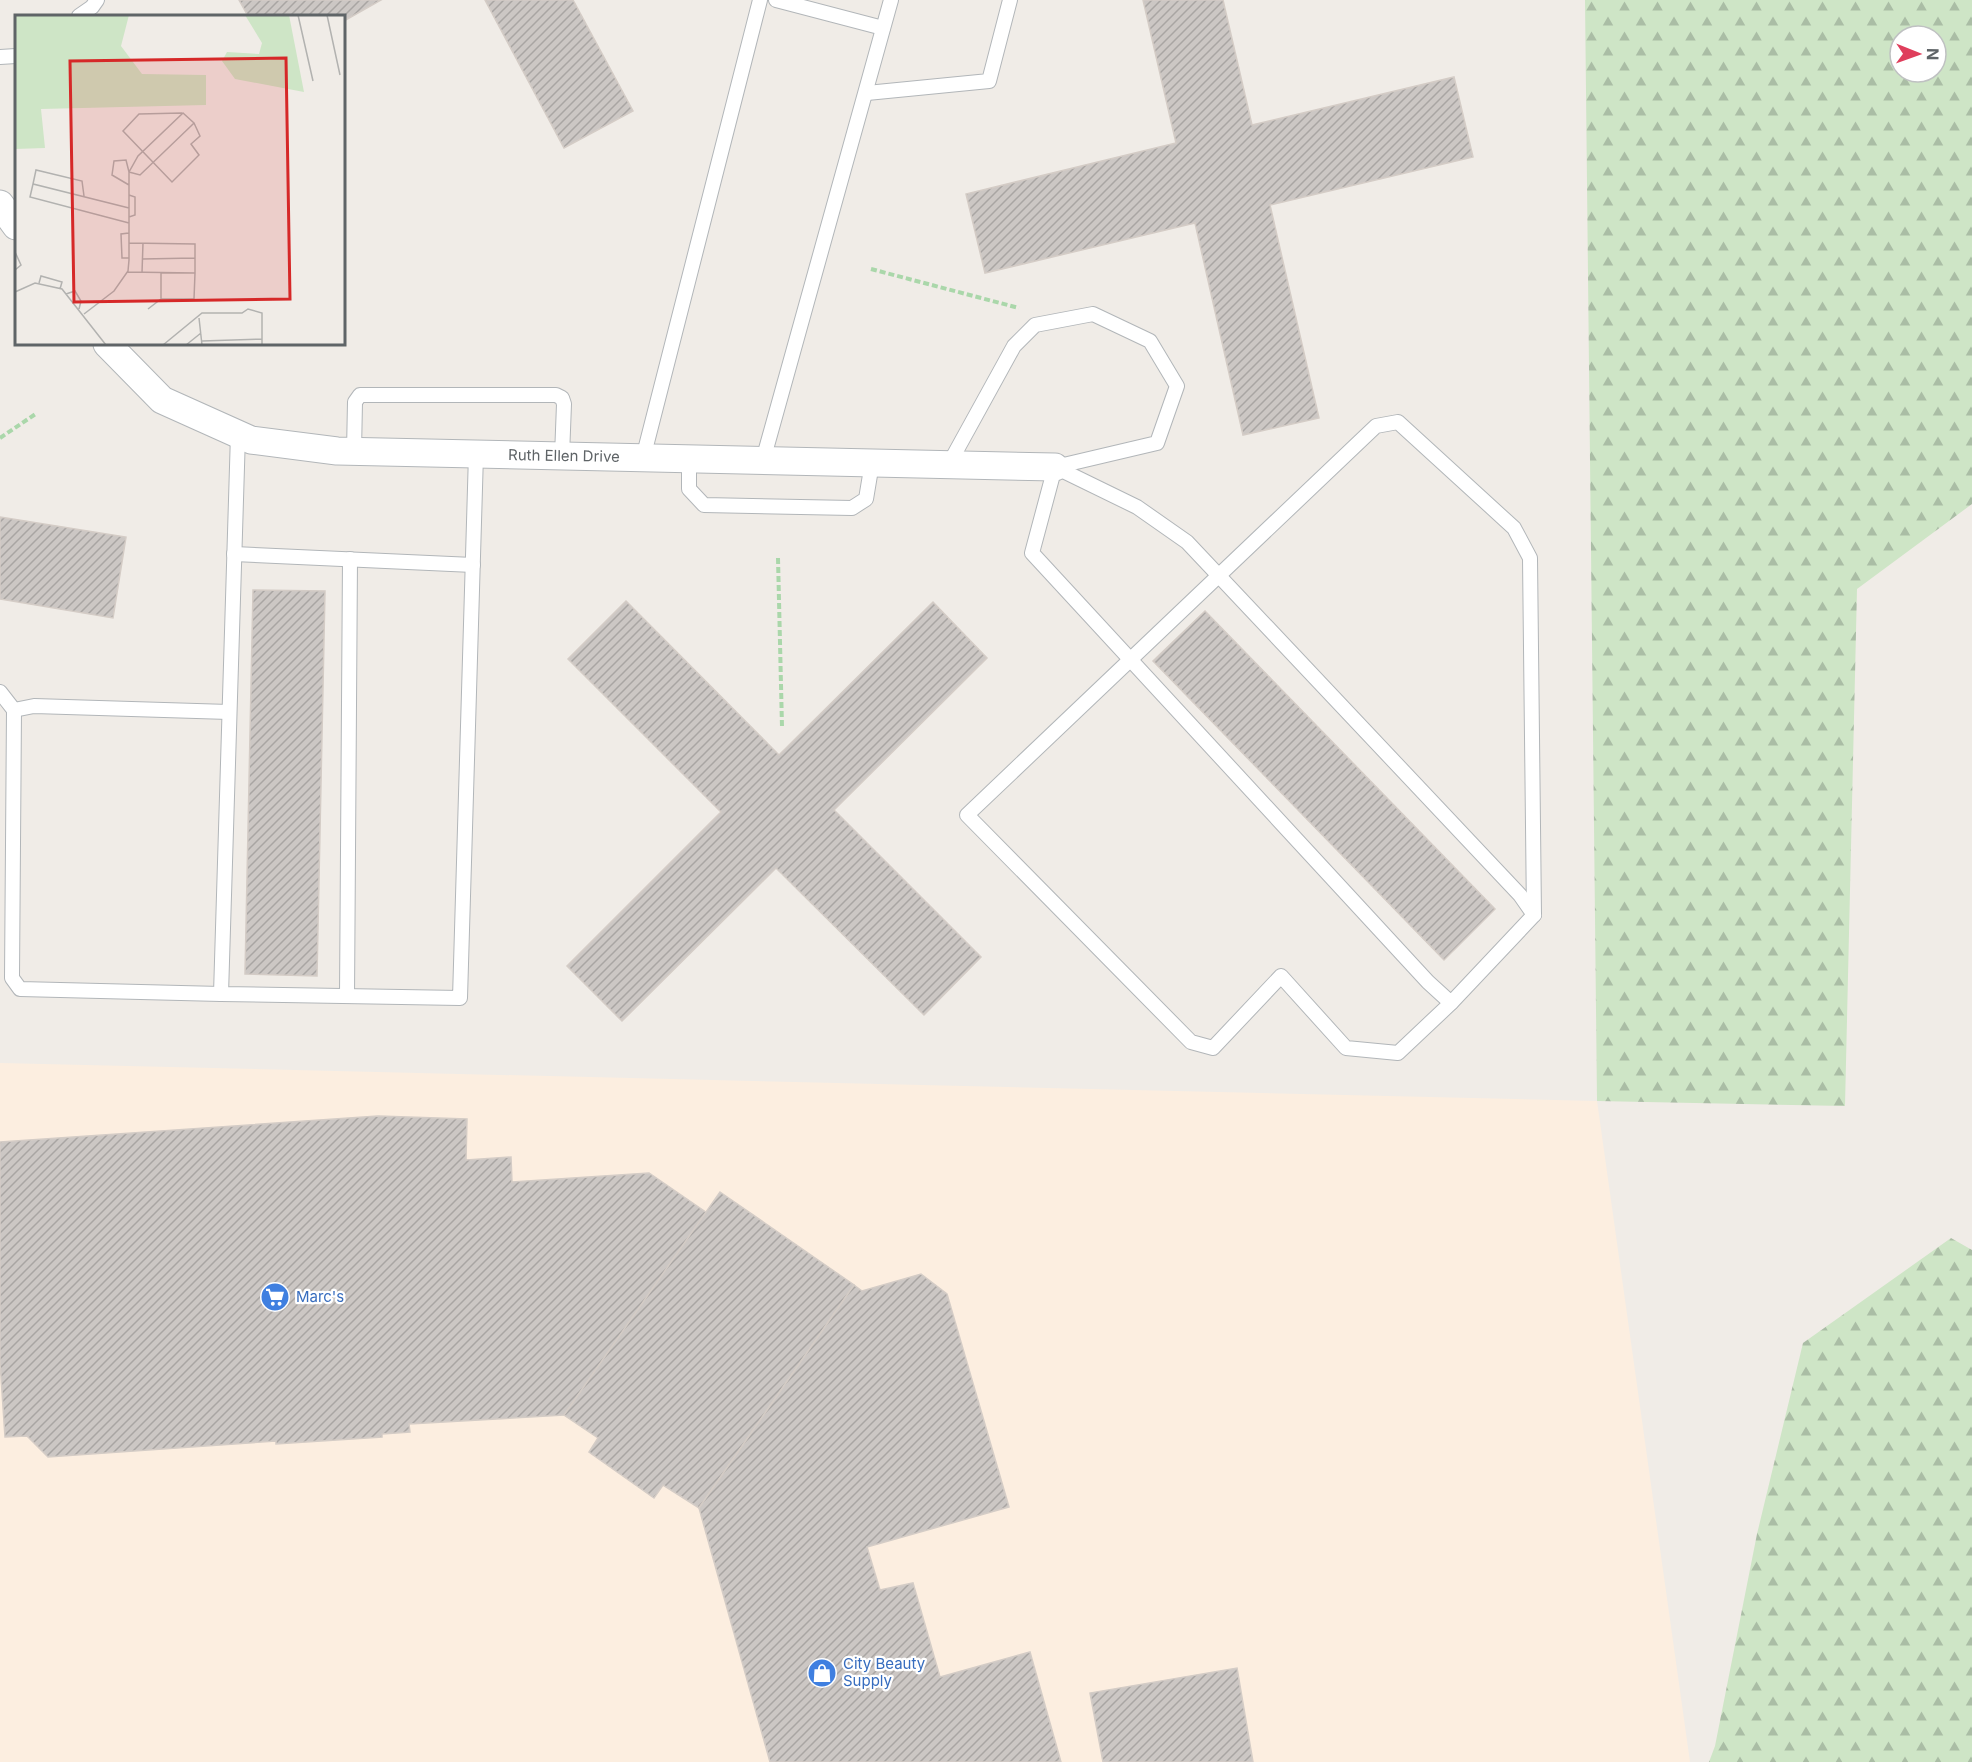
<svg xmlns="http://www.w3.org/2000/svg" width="1972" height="1762" viewBox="0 0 1972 1762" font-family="Inter,sans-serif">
<defs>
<pattern id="forest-firs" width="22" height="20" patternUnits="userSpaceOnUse" patternTransform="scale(1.5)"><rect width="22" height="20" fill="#cee5c6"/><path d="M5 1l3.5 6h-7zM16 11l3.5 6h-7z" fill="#aabda5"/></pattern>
<pattern id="building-hatch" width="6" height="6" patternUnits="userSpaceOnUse" patternTransform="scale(1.5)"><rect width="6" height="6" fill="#ccc7c4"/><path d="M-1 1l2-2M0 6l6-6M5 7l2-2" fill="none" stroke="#a9a5a3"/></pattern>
</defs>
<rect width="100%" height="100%" fill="#f0ece7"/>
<polygon fill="#fceee0" points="0,1063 1597,1101 1690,1762 0,1762"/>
<g fill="url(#forest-firs)" fill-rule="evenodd">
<path d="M1585 0H1972V504L1857 589 1845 1106 1597 1101ZM1900 36H1936V72H1900Z"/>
<polygon points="1951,1238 1972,1250 1972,1762 1709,1762 1715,1746 1757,1534 1803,1343"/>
</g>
<g fill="url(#building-hatch)" stroke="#d4ccc6" stroke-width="1.5">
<polygon points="239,0 381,0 344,21 344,16 248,16"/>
<polygon points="485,0 573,0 633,111 564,148"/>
<polygon points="1143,0 1223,0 1252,125 1454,77 1473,157 1270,205 1319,418 1243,435 1195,223 985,273 966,194 1176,143"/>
<polygon points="0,517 126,537 113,618 0,599"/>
<polygon points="253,590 325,591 317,976 245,974"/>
<polygon points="626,601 779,755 933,602 987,658 834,810 981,957 924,1015 776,868 622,1021 567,966 721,812 568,659"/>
<polygon points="1205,611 1495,909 1444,960 1153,661"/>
<polygon points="378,1116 467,1119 466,1160 511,1157 512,1182 649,1173 707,1213 564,1415 409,1424 410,1432 382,1434 382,1437 276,1444 276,1441 48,1457 27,1436 5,1437 0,1362 0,1142"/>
<polygon points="720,1192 854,1285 699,1508 663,1485 654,1498 589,1452 598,1438 564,1415"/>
<polygon points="921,1274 947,1294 1009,1507 867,1547 880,1590 913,1583 940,1677 1030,1652 1061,1762 770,1762 699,1508 854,1285 862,1291"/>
<polygon points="1237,1668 1253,1762 1103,1762 1090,1693"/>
</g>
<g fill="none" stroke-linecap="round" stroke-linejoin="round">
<g stroke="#b2b6b9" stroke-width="16">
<g id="lane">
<polyline points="776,0 883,28"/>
<polyline points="79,16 92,7 97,0"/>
<polyline points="0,57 16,56"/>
<polyline points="867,93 989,81 1010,0"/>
<polyline points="238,434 221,994 460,998 476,454"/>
<polyline points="354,451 355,402 360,395 556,395 562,398 564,404 562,456"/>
<polyline points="643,458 760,0"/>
<polyline points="689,459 689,489 704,505 852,508 866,499 872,463"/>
<polyline points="763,460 891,0"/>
<polyline points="949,464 1014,346 1035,325 1093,314 1150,341 1177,386 1157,443 1055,467 1137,507 1187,542 1520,895 1534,915 1451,1003 1428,982 1032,553 1055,467"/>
<polyline points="234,554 473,565"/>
<polyline points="0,692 14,710 12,978 20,989 221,994"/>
<polyline points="14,710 34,706 229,712"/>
<polyline points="347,996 350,559"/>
<polyline points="1451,1003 1398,1053 1346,1048 1281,976 1213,1048 1191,1042 967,815 1376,426 1398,422 1514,528 1530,558 1534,915"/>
</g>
</g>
<g stroke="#b2b6b9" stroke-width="29">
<g id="street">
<polyline points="0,204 16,226"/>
<polyline points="107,344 162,400 251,440 337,451 1055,467"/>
</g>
</g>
<g stroke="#aad7aa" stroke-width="4" stroke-dasharray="6 3" stroke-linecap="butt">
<polyline points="871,269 1019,308"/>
<polyline points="0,438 37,413"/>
<polyline points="778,558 782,727"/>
</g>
<use href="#lane" stroke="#fff" stroke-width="14"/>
<use href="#street" stroke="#fff" stroke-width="27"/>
</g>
<defs>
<g id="supermarket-disc" transform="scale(1.5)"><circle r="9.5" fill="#3f7fe0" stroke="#fff"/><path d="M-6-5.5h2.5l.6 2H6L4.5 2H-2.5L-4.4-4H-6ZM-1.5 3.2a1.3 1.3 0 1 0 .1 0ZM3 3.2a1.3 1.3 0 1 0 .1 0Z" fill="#fff"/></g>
<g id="shop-disc" transform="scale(1.5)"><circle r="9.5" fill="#3f7fe0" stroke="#fff"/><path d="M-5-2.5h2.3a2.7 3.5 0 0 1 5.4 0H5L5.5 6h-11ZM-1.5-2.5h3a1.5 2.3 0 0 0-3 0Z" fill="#fff"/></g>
</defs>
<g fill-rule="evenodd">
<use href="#supermarket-disc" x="275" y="1297"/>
<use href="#shop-disc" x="822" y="1673"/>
</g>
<g text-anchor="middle" stroke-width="4.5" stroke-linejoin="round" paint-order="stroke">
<g font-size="15" fill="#5f6467" stroke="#fff">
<text transform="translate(564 456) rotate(1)" y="5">Ruth Ellen Drive</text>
</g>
<g font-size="15" fill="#366cbe" stroke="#fff" text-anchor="start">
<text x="296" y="1302">Marc's</text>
<text x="843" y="1669">City Beauty<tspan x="843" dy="17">Supply</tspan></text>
</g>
</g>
<g transform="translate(15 15)">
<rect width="330" height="330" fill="#f0ece7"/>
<path d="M0 0H114L106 31 127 59 191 60V90L26 94 30 133 0 134ZM230 0H274L289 77 220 64 207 46 212 37 244 39 247 28Z" fill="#cee5c6"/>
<path fill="none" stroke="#b2b2b0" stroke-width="1.5" d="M283 0 298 66M312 0 325 60M167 98 124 99 108 116 157 167 184 140 176 129 185 121 179 108M18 169 21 155 67 166 69 181M114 202 120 200V182L114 180M114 208 15 182 18 169 114 193M0 237 6 250 0 255M114 243H107L106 219 114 218M127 244 180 243M112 257 180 258V229L114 228M127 258 128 228M146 258V284M24 268 26 261 47 267 45 274M0 277 20 268 47 274 91 330M51 279 60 276 66 286 64 294M133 294 146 284H179L180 258M69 299 99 276 113 256 114 245V157L125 160 176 111 179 108 168 98 123 141 114 157 111 145 99 146 97 160 114 170M184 303 187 330M187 326 247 324M148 330 187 298H227L233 294 247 298V330M171 330 186 318"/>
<path fill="#d62828" fill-opacity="0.15" stroke="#d62828" stroke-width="3" d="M271 43 275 284 59 287 55 46Z"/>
<rect width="330" height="330" fill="none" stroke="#5f6467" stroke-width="3"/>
</g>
<g transform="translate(1918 54) rotate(91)"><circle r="28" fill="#ffffff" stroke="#bfc1c2" stroke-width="1.5"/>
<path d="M0-4.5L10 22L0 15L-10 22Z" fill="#df3e5c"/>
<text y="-9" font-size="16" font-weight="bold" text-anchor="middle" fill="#5f6467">N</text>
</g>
</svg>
